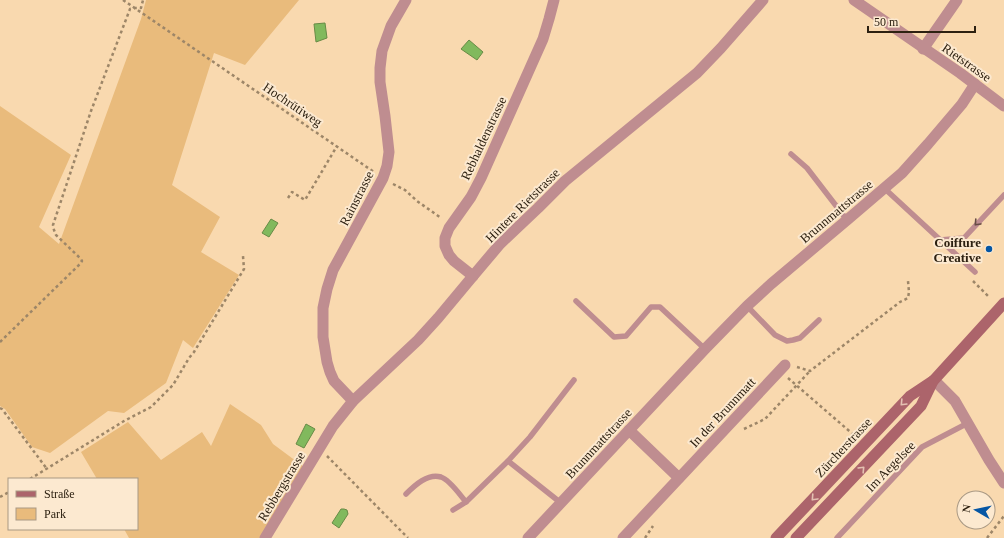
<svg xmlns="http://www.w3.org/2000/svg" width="1004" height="538" viewBox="0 0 1004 538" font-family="'Times New Roman',serif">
<rect width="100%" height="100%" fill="#f9d9af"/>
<g fill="#e9bb7c">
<polygon points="146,0 299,0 245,65 214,53 172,185 220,217 201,252 239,275 193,348 183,340 166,383 124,413 108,411 50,453 32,447 5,409 0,406 0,106 71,155 39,227 59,244 141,19"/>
<polygon points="230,404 261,425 273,444 304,467 261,538 129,538 124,529 137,529 137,479 97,479 81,452 128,422 161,460 202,432 211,446"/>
</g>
<g fill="#81b95d" stroke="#688b46">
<polygon points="325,23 327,38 316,42 314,24"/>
<polygon points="469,40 483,52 477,60 461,49"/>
<polygon points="271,219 278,223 269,237 262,233"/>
<polygon points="306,424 315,429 304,448 296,444"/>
<polygon points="341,509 344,509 347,510 348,514 339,528 332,523"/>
</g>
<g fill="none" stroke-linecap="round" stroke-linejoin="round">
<g stroke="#9d8668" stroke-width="2.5" stroke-dasharray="3 3" stroke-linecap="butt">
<polyline points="123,0 374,172"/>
<polyline points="393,184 405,190 417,201 441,218"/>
<polyline points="288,198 292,192 305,200 337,146"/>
<polyline points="973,281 988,296"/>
<polyline points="0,342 81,263 82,261 81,259 56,235 54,230 53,225 91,111 130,9 135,8 141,8 143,0"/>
<polyline points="797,367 810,371 900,302 908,298 909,292 908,281"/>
<polyline points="788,378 855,436"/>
<polyline points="0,408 2,409 47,469"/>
<polyline points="744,429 765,419 810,371"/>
<polyline points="327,456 408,538"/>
<polyline points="30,479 124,421 151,407 173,385 189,358 194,352 244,269 243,256"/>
<polyline points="0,497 9,492"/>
<polyline points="645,538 653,526"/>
<polyline points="987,538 1004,516"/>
</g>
<g stroke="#bf8d90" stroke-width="5.5">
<polyline points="791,154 807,168 847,220"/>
<polyline points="884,188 975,272"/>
<polyline points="940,240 964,238 1004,195"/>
<polyline points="576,301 614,337 626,336 651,307 660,307 705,349"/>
<polyline points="747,306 775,335 787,341 793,340 800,338 819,320"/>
<polyline points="508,461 530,437 574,380"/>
<path d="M406 494C415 485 428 473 441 477 450 480 460 495 466 502"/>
<polyline points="453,510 466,502 508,461 561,503"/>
<polyline points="837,538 922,447 968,423"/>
</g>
<g stroke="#bf8d90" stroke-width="11">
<polyline points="854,0 960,73 1004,106"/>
<polyline points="923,49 957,0"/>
<polyline points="473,276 454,261 449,255 445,246 445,238 449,228 471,197 481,178 543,39 549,19 554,0"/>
<polyline points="934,380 955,401 989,460 1004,483"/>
<polyline points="353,401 334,381 330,372 327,362 323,337 323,308 327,289 333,270 383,178 387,166 389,152 385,116 380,82 380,68 382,51 391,26 406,0"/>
<polyline points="629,430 679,478"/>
<polyline points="265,538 333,426 353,401 418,340 438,318 473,276 500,244 538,208 565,181 697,73 721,48 763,0"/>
<polyline points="528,538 705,349 747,306 771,284 847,220 902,173 928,144 962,104 975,84"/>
<polyline points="623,538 785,365"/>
</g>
<g stroke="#ac646b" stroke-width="11">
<polyline points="776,538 910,396 934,380 1004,303"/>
<polyline points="796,538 921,406 933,381"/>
</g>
</g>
<defs><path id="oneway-chevron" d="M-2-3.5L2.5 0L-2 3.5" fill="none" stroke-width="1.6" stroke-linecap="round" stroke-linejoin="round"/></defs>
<use stroke="#674c44" href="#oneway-chevron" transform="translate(977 223) rotate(133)"/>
<g stroke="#e4c1b2">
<use href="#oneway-chevron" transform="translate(903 403) rotate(134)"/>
<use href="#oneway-chevron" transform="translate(862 469) rotate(-46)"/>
<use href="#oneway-chevron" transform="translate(814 498) rotate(133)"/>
</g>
<circle fill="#0556a4" stroke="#fce9d0" stroke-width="1.5" cx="989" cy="249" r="4"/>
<g text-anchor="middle" stroke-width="4" stroke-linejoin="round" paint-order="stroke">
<g font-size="13" fill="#2d2111" stroke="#fce9d0">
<text transform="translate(967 62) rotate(35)" y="5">Rietstrasse</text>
<text transform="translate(293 104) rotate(34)" y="5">Hochrütiweg</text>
<text transform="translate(483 138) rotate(-65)" y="5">Rebhaldenstrasse</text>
<text transform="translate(356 198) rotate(-63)" y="5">Rainstrasse</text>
<text transform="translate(522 205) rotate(-45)" y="5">Hintere Rietstrasse</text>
<text transform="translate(836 211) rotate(-40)" y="5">Brunnmattstrasse</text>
<text transform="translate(722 412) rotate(-47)" y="5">In der Brunnmatt</text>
<text transform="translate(598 443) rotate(-47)" y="5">Brunnmattstrasse</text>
<text transform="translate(843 447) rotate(-47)" y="5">Zürcherstrasse</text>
<text transform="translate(890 466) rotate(-46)" y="5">Im Aegelsee</text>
<text transform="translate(281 486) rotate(-59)" y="5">Rebbergstrasse</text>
</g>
<g font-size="13" font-weight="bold" fill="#2d2111" stroke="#fce9d0" text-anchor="end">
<text x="981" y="247">Coiffure<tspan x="981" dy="15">Creative</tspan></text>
</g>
</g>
<rect x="8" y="478" width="130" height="52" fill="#fce9d0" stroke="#a99984"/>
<rect x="16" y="491" width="20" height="6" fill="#ac646b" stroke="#a99984"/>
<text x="44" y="498" font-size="12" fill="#2d2111">Straße</text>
<rect x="16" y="508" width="20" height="12" fill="#e9bb7c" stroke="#a99984"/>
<text x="44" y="518" font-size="12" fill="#2d2111">Park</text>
<g transform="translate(976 510) rotate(279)"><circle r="19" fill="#fce9d0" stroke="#a99984"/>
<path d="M0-3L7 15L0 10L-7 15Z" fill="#0556a4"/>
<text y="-6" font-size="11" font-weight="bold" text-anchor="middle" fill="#2d2111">N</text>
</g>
<path d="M868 26v6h107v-6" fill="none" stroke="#2d2111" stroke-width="2"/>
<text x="874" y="26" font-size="12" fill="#2d2111" stroke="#fce9d0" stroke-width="3" paint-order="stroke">50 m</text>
</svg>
